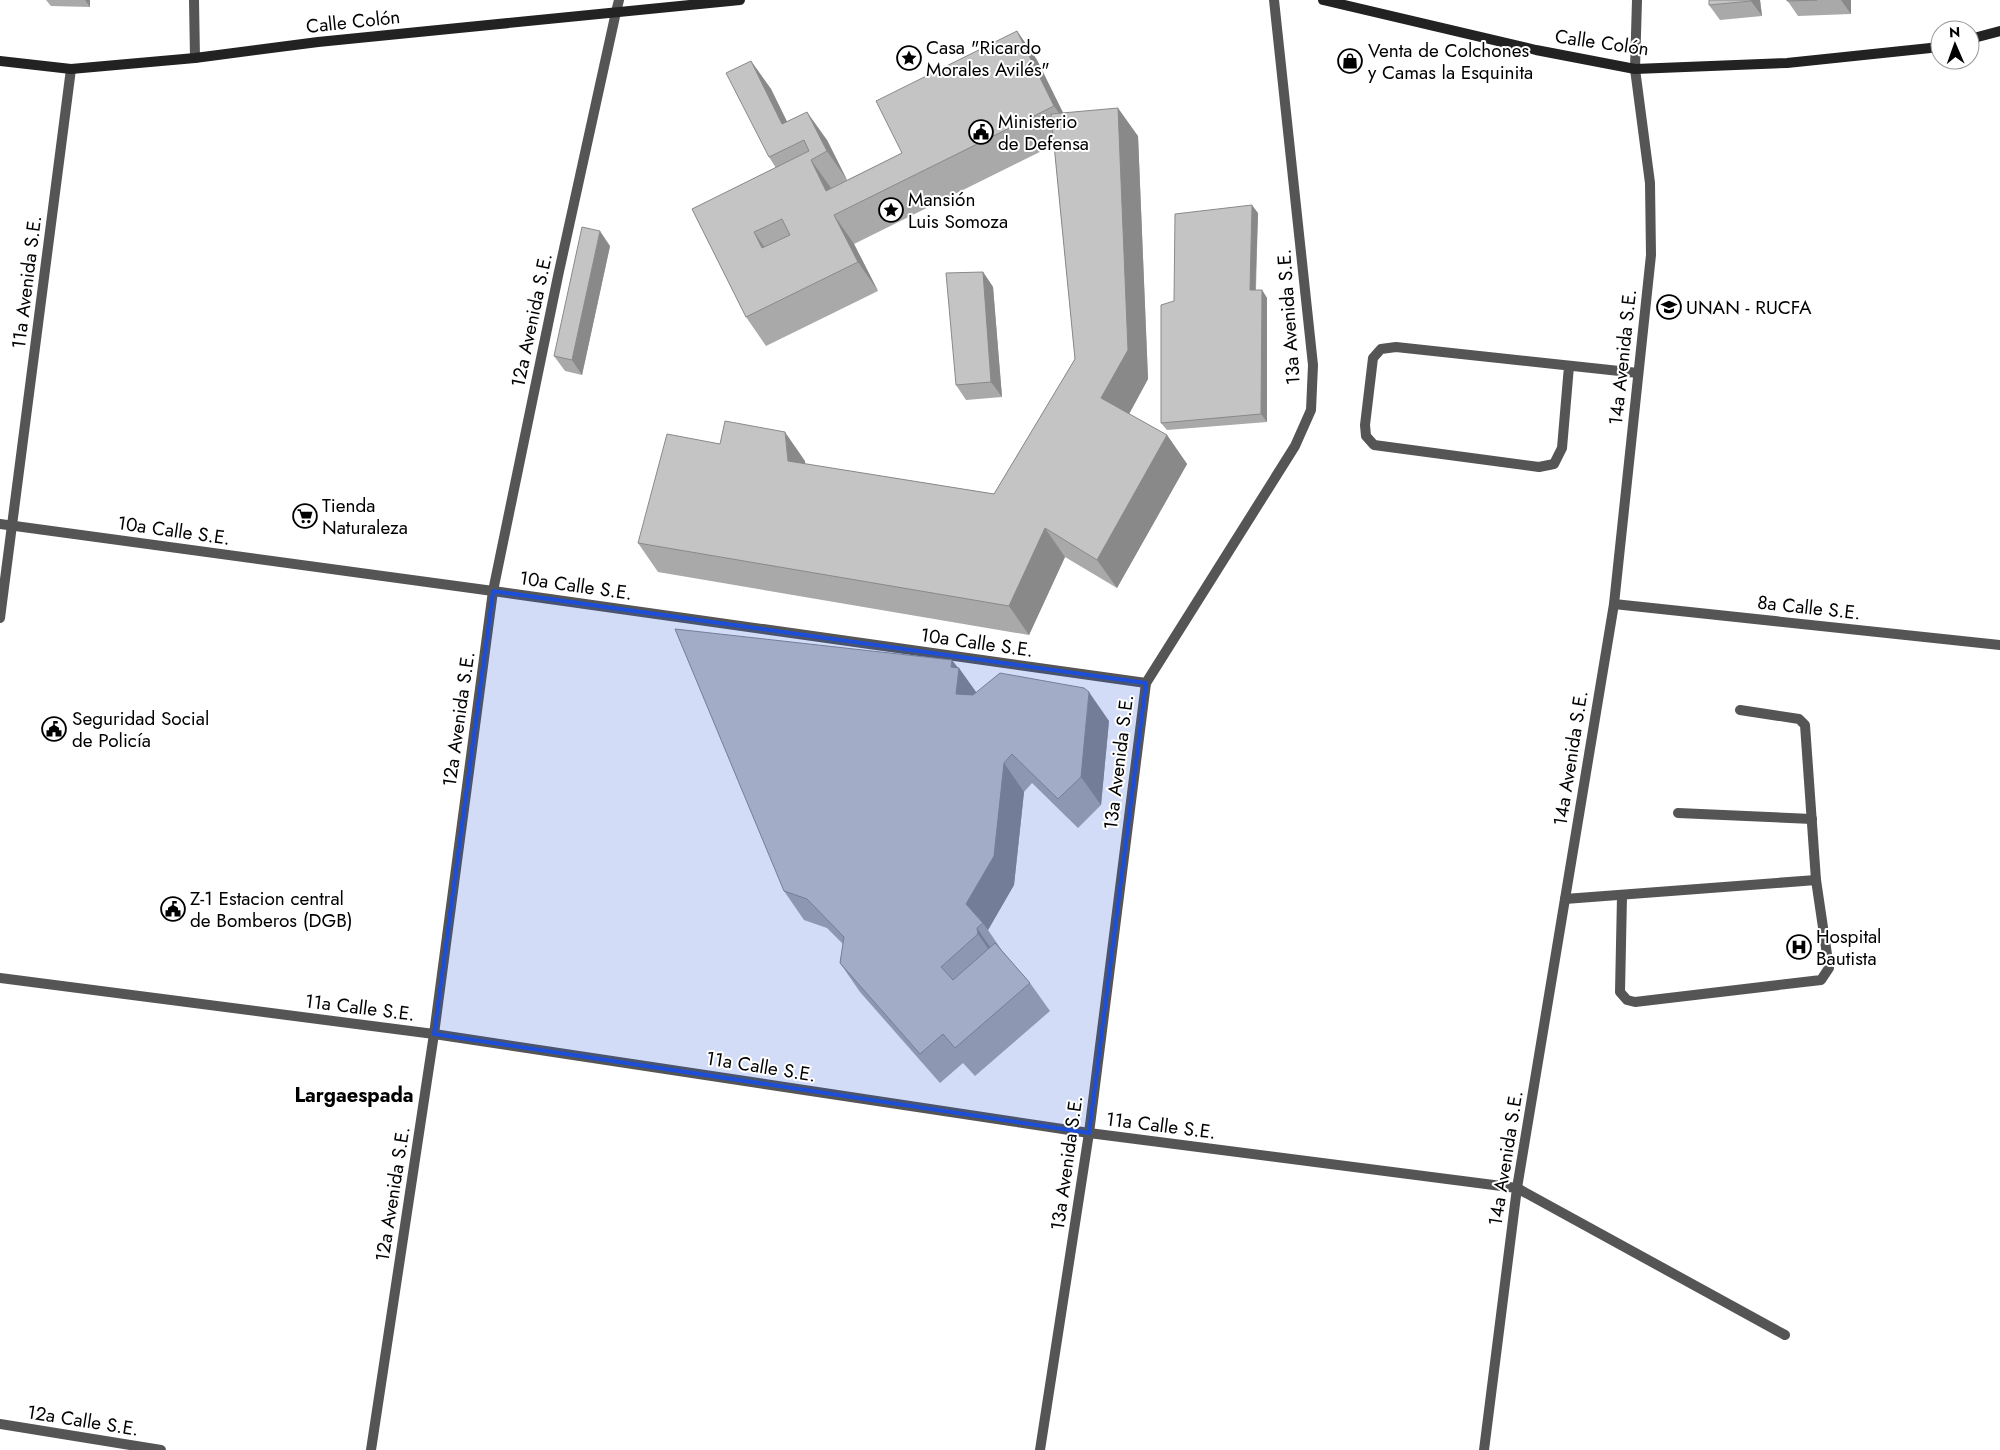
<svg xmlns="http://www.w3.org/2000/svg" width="2000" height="1450" viewBox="0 0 2000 1450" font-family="Jost,sans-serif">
<rect width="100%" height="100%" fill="#fff"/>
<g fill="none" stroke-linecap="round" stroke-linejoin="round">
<g stroke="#555" stroke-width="10">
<polyline points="1569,366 1562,448 1554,464 1539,467 1374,445 1366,436 1365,425 1373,358 1381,349 1396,347 1638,373"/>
<polyline points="1678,813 1812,819"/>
<polyline points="1622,896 1620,992 1627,1000 1635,1002 1821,980 1829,968 1816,880 1805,725 1799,719 1740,710"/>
<polyline points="1565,899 1816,880"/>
<polyline points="1517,1188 1785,1335"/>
</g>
<g stroke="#555" stroke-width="10">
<polyline points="194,0 195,58"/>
<polyline points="616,12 619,0"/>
<polyline points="0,524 493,591 1146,683"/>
<polyline points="1614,604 2000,645"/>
<polyline points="0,618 71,69"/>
<polyline points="0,978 434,1034 1089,1133 1517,1188"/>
<polyline points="0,1424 161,1450"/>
<polyline points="1040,1450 1089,1133 1146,683 1295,446 1311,410 1313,365 1274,0"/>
<polyline points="1484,1450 1517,1188 1614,604 1651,255 1650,183 1635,69 1637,0"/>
</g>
<polyline stroke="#555" stroke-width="10" points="371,1450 434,1034 493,591 558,276 616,12"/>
<g stroke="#222" stroke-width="10">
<polyline points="1323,0 1536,50 1635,69 1787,63 1940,47"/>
<polyline points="1970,39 2000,31"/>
<polyline points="0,61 71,69 195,58 318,42 740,0"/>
</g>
</g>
<g fill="#a9a9a9">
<polygon points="46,0 90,0 90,7 51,6"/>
<polygon points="1760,0 1762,16 1720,20 1709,5"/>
<polygon points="1787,0 1851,0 1851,14 1798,16"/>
<polygon points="1017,31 1037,60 1063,113 1138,136 1148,379 1129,414 1167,435 1187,464 1117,588 1065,557 1029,635 658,572 638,543 805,461 805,464 994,494 1075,359 1054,145 854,244 878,291 766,346 746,317 692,209 776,168 769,157 751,61 771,89 787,122 827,140 847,180 902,153"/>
<polygon points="1258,213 1256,290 1262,290 1267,298 1267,422 1167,430 1161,423 1174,301"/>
<polygon points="610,246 582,375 565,371 554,356"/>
<polygon points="983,272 993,287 1002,397 966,400 956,385"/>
<polygon points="958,668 976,693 1109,721 1101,805 1078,828 1032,783 1024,792 1014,885 988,930 1003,952 1030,983 1050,1011 975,1076 963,1063 940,1083 860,992 840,963 843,944 827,928 804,920 784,891"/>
</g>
<g fill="#898989">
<polygon points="85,0 90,0 90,7"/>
<polygon points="1751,0 1760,0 1762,16 1751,1"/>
<polygon points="1841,0 1851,0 1851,14"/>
<polygon points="1017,31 1037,60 1074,135 1054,106"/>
<polygon points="751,61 771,89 798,144 782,124"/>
<polygon points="1118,108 1138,136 1148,379 1122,427 1101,398"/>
<polygon points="807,112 827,140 847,180 827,151"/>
<polygon points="811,160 831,188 826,191"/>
<polygon points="1252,205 1258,213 1255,298 1250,290"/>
<polygon points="834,215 854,244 878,291 858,262"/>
<polygon points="600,231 610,246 582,375 572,360"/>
<polygon points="754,232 774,261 762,248"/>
<polygon points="983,272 993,287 1002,397 991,382"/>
<polygon points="1262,290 1267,298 1267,422 1261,414"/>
<polygon points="785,432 805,461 808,490 788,461"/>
<polygon points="1167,435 1187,464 1117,588 1097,560"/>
<polygon points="1045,528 1065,557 1029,635 1009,606"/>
<polygon points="952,660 959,669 959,668 979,696 956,694 951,667"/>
<polygon points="1089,692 1109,721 1101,805 1081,777"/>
<polygon points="1004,763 1024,792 1014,885 988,930 983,923 966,904"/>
<polygon points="977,928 997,957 998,963 978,934"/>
</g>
<g fill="#c4c4c4" stroke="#898989" fill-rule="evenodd">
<polygon points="1709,0 1751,0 1751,1 1709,5"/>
<polygon points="1787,0 1817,0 1787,1"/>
<path d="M1017 31 1054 106 834 215 858 262 746 317 692 209 809 151 804 140 769 157 726 73 751 61 782 124 807 112 827 151 811 160 826 191 902 153 876 101ZM782 219 790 235 762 248 754 232Z"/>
<polygon points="1118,108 1128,350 1101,398 1167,435 1097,560 1045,528 1009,606 638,543 667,434 720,444 725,421 785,432 788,461 994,494 1075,359 1051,114"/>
<polygon points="1252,205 1250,290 1262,290 1261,414 1161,423 1161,305 1174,301 1175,214"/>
<polygon points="582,227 600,231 572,360 554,356"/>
<polygon points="983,272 991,382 956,385 946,273"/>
<polygon points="675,629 952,660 951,667 959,668 956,694 973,695 1000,673 1084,688 1089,692 1081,777 1058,799 1012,754 1004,763 994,856 966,904 983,923 977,928 978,934 941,967 953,980 995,943 1030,983 955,1048 943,1034 920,1054 840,963 844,937 807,899 784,891"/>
</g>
<path fill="#1d4ed8" fill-opacity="0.2" stroke="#1d4ed8" stroke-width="4" stroke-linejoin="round" d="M493 591 1146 683 1089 1133 434 1034Z"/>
<defs>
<g id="sight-ring" transform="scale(1.25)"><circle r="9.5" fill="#fff" stroke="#000" stroke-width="1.5"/><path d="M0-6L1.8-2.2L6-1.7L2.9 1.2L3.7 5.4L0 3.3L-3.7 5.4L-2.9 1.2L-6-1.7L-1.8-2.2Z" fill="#000"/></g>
<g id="shop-ring" transform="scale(1.25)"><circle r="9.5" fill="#fff" stroke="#000" stroke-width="1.5"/><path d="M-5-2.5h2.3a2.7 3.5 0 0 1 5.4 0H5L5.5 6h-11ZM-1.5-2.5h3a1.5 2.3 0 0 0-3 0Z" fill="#000"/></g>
<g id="civic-ring" transform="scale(1.25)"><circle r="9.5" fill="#fff" stroke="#000" stroke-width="1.5"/><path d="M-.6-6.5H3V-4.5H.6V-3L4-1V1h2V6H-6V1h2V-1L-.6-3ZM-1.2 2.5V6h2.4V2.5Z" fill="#000"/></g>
<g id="university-ring" transform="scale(1.25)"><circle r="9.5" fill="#fff" stroke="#000" stroke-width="1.5"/><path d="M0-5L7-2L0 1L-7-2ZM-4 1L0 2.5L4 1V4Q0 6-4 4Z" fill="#000"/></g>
<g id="supermarket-ring" transform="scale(1.25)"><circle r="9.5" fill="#fff" stroke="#000" stroke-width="1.5"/><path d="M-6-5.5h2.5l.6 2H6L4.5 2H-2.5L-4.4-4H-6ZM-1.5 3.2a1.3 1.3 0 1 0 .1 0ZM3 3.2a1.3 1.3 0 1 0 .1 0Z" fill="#000"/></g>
<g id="hospital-ring" transform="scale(1.25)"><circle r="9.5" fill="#fff" stroke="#000" stroke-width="1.5"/><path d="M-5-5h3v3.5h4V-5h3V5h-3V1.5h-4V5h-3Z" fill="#000"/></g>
</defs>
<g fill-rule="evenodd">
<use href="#sight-ring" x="909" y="58"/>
<use href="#shop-ring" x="1350" y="61"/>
<use href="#civic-ring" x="981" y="132"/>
<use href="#sight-ring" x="891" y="210"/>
<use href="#university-ring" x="1669" y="307"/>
<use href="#supermarket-ring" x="305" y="516"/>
<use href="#civic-ring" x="54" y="729"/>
<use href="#civic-ring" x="173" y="909"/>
<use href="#hospital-ring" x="1799" y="947"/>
</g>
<g text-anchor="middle" stroke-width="4" stroke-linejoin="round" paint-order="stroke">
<g font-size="19" fill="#000" stroke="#fff">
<text transform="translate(353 21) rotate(-6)" y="7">Calle Colón</text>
<text transform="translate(1602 42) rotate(8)" y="7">Calle Colón</text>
<text transform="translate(26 282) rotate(-83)" y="7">11a Avenida S.E.</text>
<text transform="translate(1288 317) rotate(-94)" y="7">13a Avenida S.E.</text>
<text transform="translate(531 320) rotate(-78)" y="7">12a Avenida S.E.</text>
<text transform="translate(1622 357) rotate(-84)" y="7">14a Avenida S.E.</text>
<text transform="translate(174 530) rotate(8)" y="7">10a Calle S.E.</text>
<text transform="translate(576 585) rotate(8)" y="7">10a Calle S.E.</text>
<text transform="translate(1809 607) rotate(6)" y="7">8a Calle S.E.</text>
<text transform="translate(977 642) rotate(8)" y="7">10a Calle S.E.</text>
<text transform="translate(458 719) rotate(-82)" y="7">12a Avenida S.E.</text>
<text transform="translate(1570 758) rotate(-81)" y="7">14a Avenida S.E.</text>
<text transform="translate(1118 762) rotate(-83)" y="7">13a Avenida S.E.</text>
<text transform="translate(360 1007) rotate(7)" y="7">11a Calle S.E.</text>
<text transform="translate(761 1066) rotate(9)" y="7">11a Calle S.E.</text>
<text transform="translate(1161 1125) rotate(7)" y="7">11a Calle S.E.</text>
<text transform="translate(1505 1158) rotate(-81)" y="7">14a Avenida S.E.</text>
<text transform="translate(1066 1163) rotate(-82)" y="7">13a Avenida S.E.</text>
<text transform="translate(392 1194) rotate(-81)" y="7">12a Avenida S.E.</text>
<text transform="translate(83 1420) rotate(9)" y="7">12a Calle S.E.</text>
</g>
<g font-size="19" fill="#000" stroke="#fff" text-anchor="start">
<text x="926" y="54">Casa "Ricardo<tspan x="926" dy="22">Morales Avilés"</tspan></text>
<text x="1368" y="57">Venta de Colchones<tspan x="1368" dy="22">y Camas la Esquinita</tspan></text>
<text x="998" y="128">Ministerio<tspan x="998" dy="22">de Defensa</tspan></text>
<text x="908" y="206">Mansión<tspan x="908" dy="22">Luis Somoza</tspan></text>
<text x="1686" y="314">UNAN - RUCFA</text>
<text x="322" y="512">Tienda<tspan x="322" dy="22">Naturaleza</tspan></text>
<text x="72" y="725">Seguridad Social<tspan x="72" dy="22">de Policía</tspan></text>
<text x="190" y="905">Z-1 Estacion central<tspan x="190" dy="22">de Bomberos (DGB)</tspan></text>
<text x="1816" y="943">Hospital<tspan x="1816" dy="22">Bautista</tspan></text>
</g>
<g font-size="20" font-weight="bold" fill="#000" stroke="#fff">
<text x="354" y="1102">Largaespada</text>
</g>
</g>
<g transform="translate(1955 45) rotate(358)"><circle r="24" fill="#ffffff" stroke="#999999"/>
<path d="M0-4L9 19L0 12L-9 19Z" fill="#000000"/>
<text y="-8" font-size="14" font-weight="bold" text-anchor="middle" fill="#000000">N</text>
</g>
</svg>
